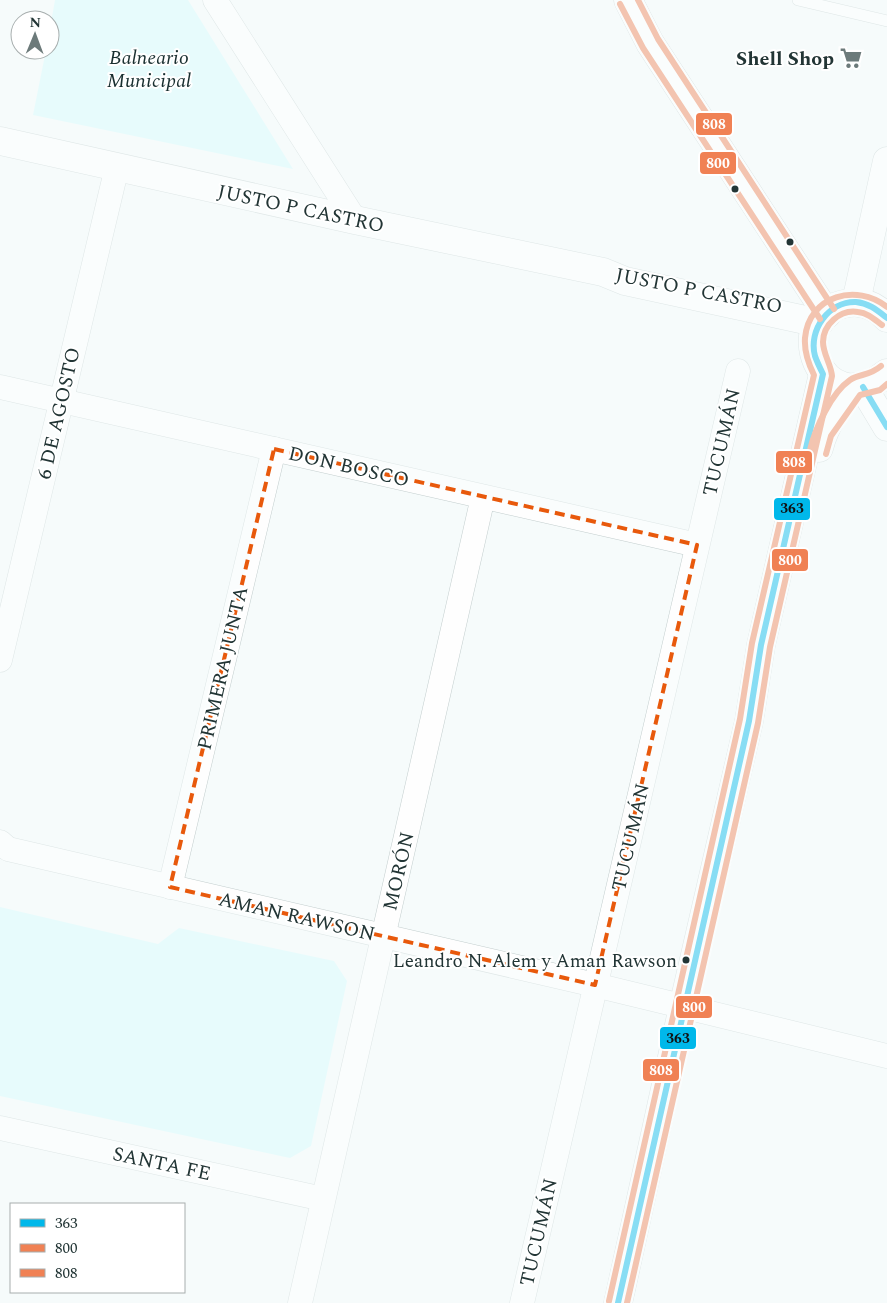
<svg xmlns="http://www.w3.org/2000/svg" width="887" height="1303" viewBox="0 0 887 1303" font-family="Spectral,serif">
<rect width="100%" height="100%" fill="#f6fbfb"/>
<g fill="#d6fbfc">
<polygon points="55,0 188,0 293,169 33,115 46,50 50,50 50,28"/>
<polygon points="0,907 158,944 179,928 334,961 347,981 311,1146 290,1158 0,1096"/>
</g>
<g fill="none" stroke-linecap="round" stroke-linejoin="round">
<g stroke="#c3cece" stroke-width="12">
<polyline id="lane" points="798,0 887,21"/>
</g>
<g stroke="#c3cece" stroke-width="25">
<g id="street">
<polyline points="215,0 355,220"/>
<polyline points="0,387 697,545"/>
<polyline points="0,660 117,167"/>
<polyline points="0,842 8,849 595,985 887,1056"/>
<polyline points="170,887 274,449"/>
<polyline points="0,1128 323,1199"/>
<polyline points="300,1303 483,497"/>
<polyline points="522,1303 738,371"/>
</g>
</g>
<g stroke="#c3cece" stroke-width="29">
<g id="secondary">
<polyline points="0,141 355,220 603,272 625,281 819,323"/>
<polyline points="856,302 887,161"/>
<path d="M819 448C825 424 838 406 855 387"/>
<polyline points="618,1303 683,1007 749,721 761,645 823,374"/>
</g>
</g>
<g stroke="#c3cece" stroke-width="29">
<polyline id="primary" points="863,387 887,427"/>
</g>
<g stroke="#c3cece" stroke-width="29">
<g id="highway">
<polyline points="628,0 650,43 827,314"/>
<path d="M887 318C877 307 864 301 849 303 778 313 822 427 887 373"/>
</g>
</g>
<use href="#lane" stroke="#fefefe" stroke-width="11"/>
<use href="#street" stroke="#fefefe" stroke-width="24"/>
<use href="#secondary" stroke="#fefefe" stroke-width="28"/>
<use href="#primary" stroke="#fefefe" stroke-width="28"/>
<use href="#highway" stroke="#fefefe" stroke-width="28"/>
<g stroke="#fff" stroke-width="10">
<g id="bus-1">
<polyline points="863,387 887,427"/>
<path d="M618 1303 749 721 761 645 823 374C820 368 817 362 815 356 808 330 829 301 856 302 869 303 878 311 887 318"/>
</g>
</g>
<g stroke="#fff" stroke-width="10">
<g id="bus-2">
<polyline points="620,4 643,48 820,319"/>
<polyline points="826,454 831,436 860,395 880,390 887,384"/>
<path d="M627 1303 758 723 770 647 832 376C831 364 823 354 823 342 823 325 840 309 858 312 868 313 874 319 882 325"/>
</g>
</g>
<g stroke="#fff" stroke-width="10">
<g id="bus-3">
<polyline points="638,0 658,39 834,309"/>
<path d="M810 450C815 429 831 393 850 380 860 373 868 377 881 366"/>
<path d="M609 1301 740 719 752 643 814 375C808 363 804 352 805 338 809 295 857 283 887 307"/>
</g>
</g>
<use href="#bus-1" stroke="#00b8ea" stroke-width="6"/>
<use href="#bus-2" stroke="#f08154" stroke-width="6"/>
<use href="#bus-3" stroke="#f08154" stroke-width="6"/>
</g>
<path d="M0 0H887V1303H0ZM274 449 697 545 595 985 170 887Z" fill="#f6fbfb" fill-opacity=".55" fill-rule="evenodd"/>
<path fill="none" stroke="#e8590c" stroke-width="4" stroke-dasharray="10 6" stroke-linejoin="round" d="M274 449 697 545 595 985 170 887Z"/>
<defs>
<g id="supermarket-bare" transform="scale(1.725)"><path d="M-6-5.5h2.5l.6 2H6L4.5 2H-2.5L-4.4-4H-6ZM-1.5 3.2a1.3 1.3 0 1 0 .1 0ZM3 3.2a1.3 1.3 0 1 0 .1 0Z" fill="#6c7a7a" stroke="#fff" stroke-width="2.5" paint-order="stroke"/></g>
</defs>
<g fill-rule="evenodd">
<use href="#supermarket-bare" x="851" y="58"/>
</g>
<g fill="#223535" stroke="#fff" stroke-width="2">
<circle cx="735" cy="189" r="4.5"/>
<circle cx="790" cy="242" r="4.5"/>
<circle cx="686" cy="960" r="4.5"/>
</g>
<g text-anchor="middle" stroke-width="4" stroke-linejoin="round" paint-order="stroke">
<g font-size="19" fill="#223535" stroke="#fff" text-anchor="end">
<text x="677" y="967">Leandro N. Alem y Aman Rawson</text>
</g>
<g font-size="20" font-style="italic" fill="#192f30" stroke="#fff">
<text x="149" y="64">Balneario<tspan x="149" dy="23">Municipal</tspan></text>
</g>
<g font-size="20" font-weight="bold" fill="#223535" stroke="#fff" text-anchor="end">
<text x="834" y="65">Shell Shop</text>
</g>
<g font-size="20" fill="#223535" stroke="#fff">
<text transform="translate(301 208) rotate(12)" y="7">JUSTO P CASTRO</text>
<text transform="translate(699 290) rotate(11)" y="7">JUSTO P CASTRO</text>
<text transform="translate(58 413) rotate(-77)" y="7">6 DE AGOSTO</text>
<text transform="translate(721 442) rotate(-77)" y="7">TUCUMÁN</text>
<text transform="translate(349 466) rotate(13)" y="7">DON BOSCO</text>
<text transform="translate(222 668) rotate(-77)" y="7">PRIMERA JUNTA</text>
<text transform="translate(630 837) rotate(-77)" y="7">TUCUMÁN</text>
<text transform="translate(398 871) rotate(-77)" y="7">MORÓN</text>
<text transform="translate(297 916) rotate(13)" y="7">AMAN RAWSON</text>
<text transform="translate(162 1163) rotate(12)" y="7">SANTA FE</text>
<text transform="translate(538 1232) rotate(-77)" y="7">TUCUMÁN</text>
</g>
</g>
<g stroke="#fff" stroke-width="2">
<rect x="695" y="112" width="38" height="24" rx="5" fill="#f08154"/>
<rect x="699" y="151" width="38" height="24" rx="5" fill="#f08154"/>
<rect x="775" y="450" width="38" height="24" rx="5" fill="#f08154"/>
<rect x="773" y="497" width="38" height="24" rx="5" fill="#00b8ea"/>
<rect x="771" y="548" width="38" height="24" rx="5" fill="#f08154"/>
<rect x="675" y="995" width="38" height="24" rx="5" fill="#f08154"/>
<rect x="659" y="1026" width="38" height="24" rx="5" fill="#00b8ea"/>
<rect x="642" y="1058" width="38" height="24" rx="5" fill="#f08154"/>
</g>
<g font-size="14" text-anchor="middle" font-weight="bold" fill="#fff">
<text x="714" y="129">808</text>
<text x="718" y="168">800</text>
<text x="794" y="467">808</text>
<text x="790" y="565">800</text>
<text x="694" y="1012">800</text>
<text x="661" y="1075">808</text>
</g>
<g font-size="14" text-anchor="middle" font-weight="bold" fill="#111">
<text x="792" y="513">363</text>
<text x="678" y="1043">363</text>
</g>
<rect x="10" y="1203" width="175" height="90" fill="#ffffff" stroke="#a7aeae"/>
<rect x="20" y="1219" width="25" height="8" fill="#00b8ea" stroke="#a7aeae"/>
<text x="55" y="1228" font-size="15" fill="#223535">363</text>
<rect x="20" y="1244" width="25" height="8" fill="#f08154" stroke="#a7aeae"/>
<text x="55" y="1253" font-size="15" fill="#223535">800</text>
<rect x="20" y="1269" width="25" height="8" fill="#f08154" stroke="#a7aeae"/>
<text x="55" y="1278" font-size="15" fill="#223535">808</text>
<g transform="translate(35 35) rotate(1)"><circle r="24" fill="#ffffff" stroke="#a7aeae"/>
<path d="M0-4L9 19L0 12L-9 19Z" fill="#6c7a7a"/>
<text y="-8" font-size="14" font-weight="bold" text-anchor="middle" fill="#223535">N</text>
</g>
</svg>
